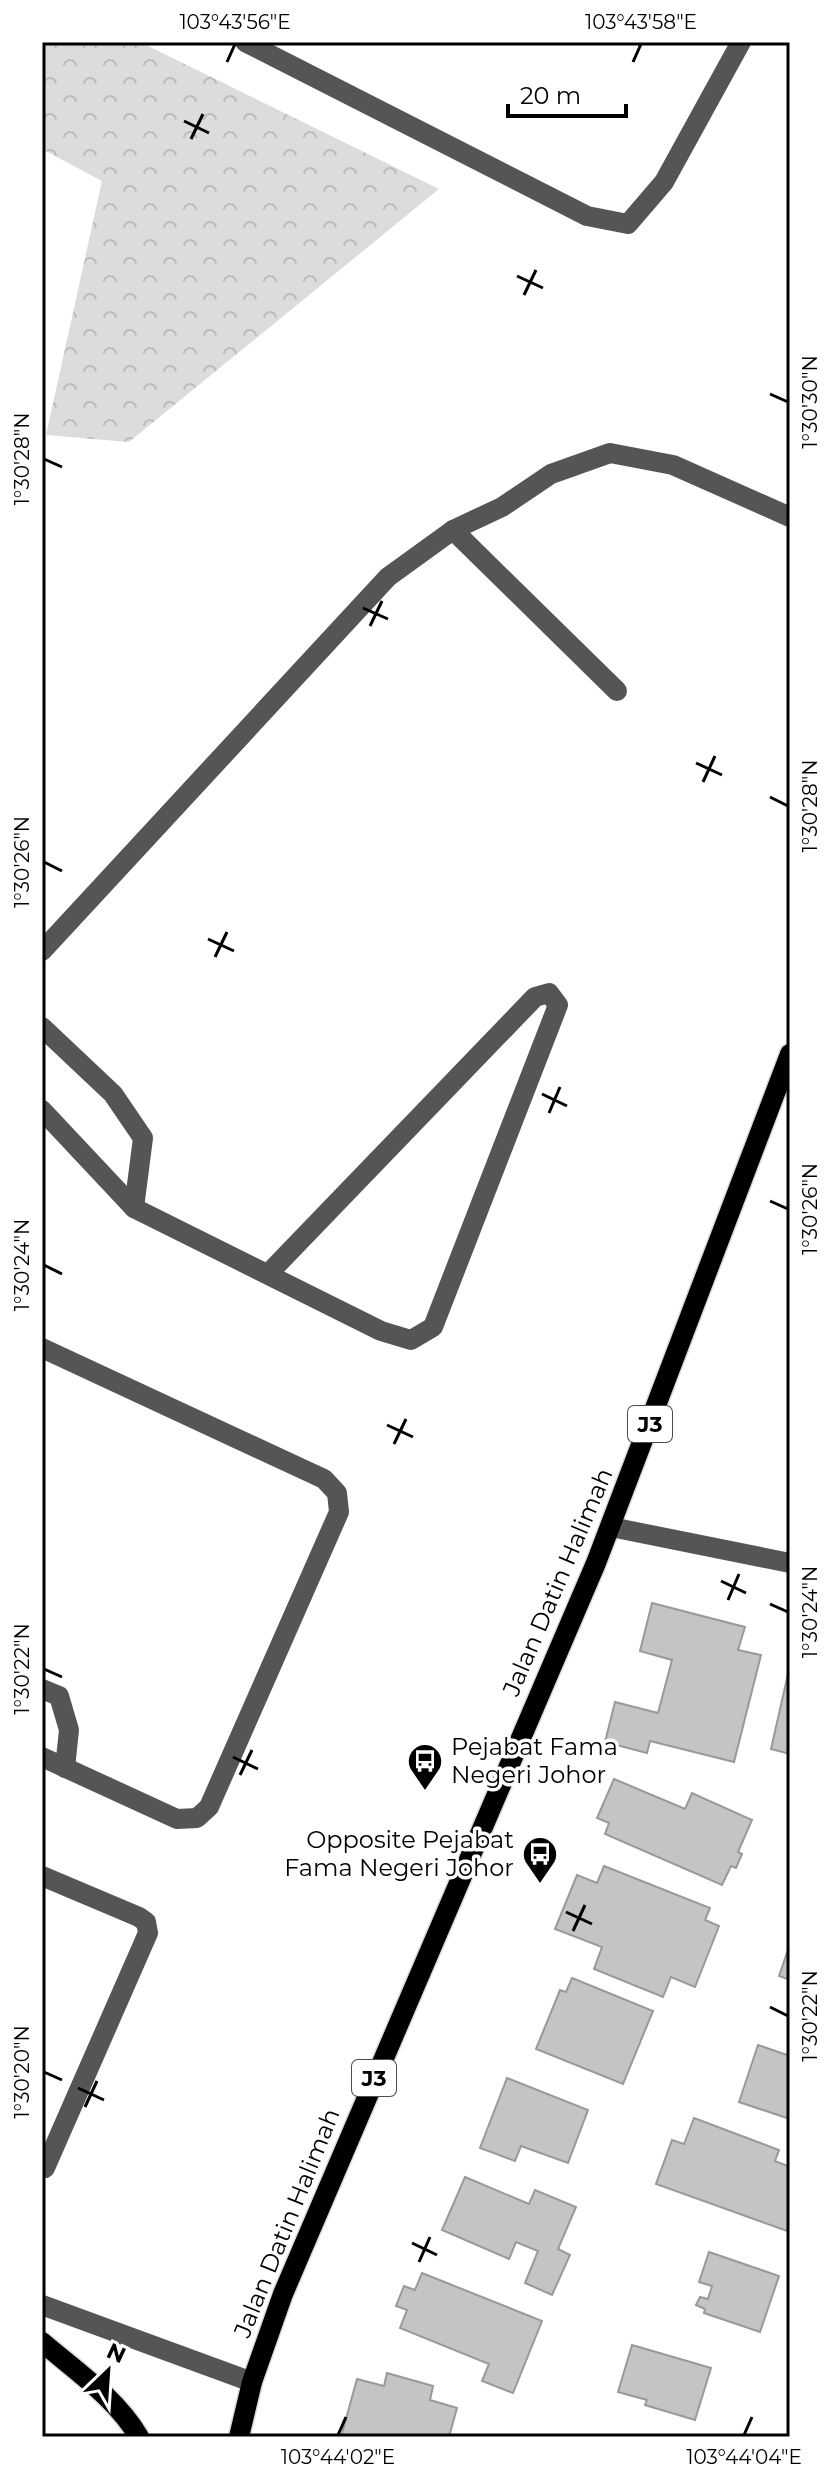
<svg xmlns="http://www.w3.org/2000/svg" width="832" height="2479" viewBox="0 0 832 2479" font-family="Montserrat,sans-serif">
<defs>
<pattern id="forest-crowns" width="20" height="18" patternUnits="userSpaceOnUse" patternTransform="scale(2)"><rect width="20" height="18" fill="#dcdcdc"/><path d="M2 6a3 3 0 1 1 6 0M12 15a3 3 0 1 1 6 0" fill="none" stroke="#bbb"/></pattern>
</defs>
<rect width="100%" height="100%" fill="#fff"/>
<polygon fill="url(#forest-crowns)" points="42,42 140,42 439,189 129,442 46,435 102,181 42,149"/>
<g fill="#c4c4c4" stroke="#999" stroke-width="2">
<polygon points="652,1603 745,1627 738,1650 761,1655 734,1762 650,1741 647,1753 605,1742 615,1702 658,1713 672,1660 640,1651"/>
<polygon points="790,1665 790,1754 771,1749"/>
<polygon points="614,1779 685,1809 692,1793 752,1820 738,1852 742,1854 736,1868 731,1866 722,1885 605,1834 609,1823 597,1818"/>
<polygon points="604,1866 710,1908 705,1920 719,1926 695,1987 671,1977 663,1997 594,1969 602,1947 555,1929 577,1875 597,1883"/>
<polygon points="790,1944 790,1980 779,1976"/>
<polygon points="572,1978 653,2011 623,2084 536,2049 560,1990 566,1992"/>
<polygon points="758,2045 790,2056 790,2119 739,2102"/>
<polygon points="507,2078 588,2110 568,2163 521,2146 515,2161 480,2148"/>
<polygon points="694,2118 779,2150 775,2161 790,2167 790,2232 656,2184 672,2140 684,2144"/>
<polygon points="465,2177 529,2204 535,2190 576,2207 558,2249 570,2255 552,2295 525,2283 538,2251 516,2242 509,2259 442,2230"/>
<polygon points="709,2252 779,2276 760,2332 704,2313 705,2309 696,2305 700,2297 708,2299 712,2286 699,2282"/>
<polygon points="422,2273 542,2321 513,2393 482,2381 489,2364 400,2328 407,2310 396,2306 404,2286 415,2290"/>
<polygon points="632,2345 711,2368 695,2420 645,2405 647,2400 618,2392"/>
<polygon points="387,2373 433,2386 430,2400 457,2408 449,2437 341,2437 357,2379 384,2386"/>
</g>
<g fill="none" stroke-linecap="round" stroke-linejoin="round">
<g stroke="#dbdbdb" stroke-width="23">
<g id="major">
<path d="M42 2342C76 2371 116 2398 139 2437"/>
<polyline points="239,2437 252,2382 283,2294 596,1563 790,1054"/>
</g>
</g>
<g stroke="#555" stroke-width="20">
<polyline points="245,42 587,216 628,224 664,182 741,42"/>
<polyline points="453,530 617,691"/>
<polyline points="42,951 388,577 453,530 502,507 551,474 610,453 673,465 790,517"/>
<polyline points="42,1027 113,1094 143,1138 134,1208"/>
<polyline points="42,1110 134,1208 381,1331 411,1340 433,1327 558,1005 549,993 535,997 268,1274"/>
<polyline points="42,1348 324,1479 337,1493 339,1512 209,1807 197,1818 177,1819 42,1757"/>
<polyline points="611,1527 790,1563"/>
<polyline points="42,1689 59,1696 69,1730 65,1768"/>
<polyline points="42,1876 139,1917 146,1922 148,1933 45,2168 42,2167"/>
<polyline points="42,2305 252,2382"/>
</g>
<use href="#major" stroke="#000" stroke-width="20"/>
</g>
<path fill="none" stroke="#000" stroke-width="3" d="M227 62 235 44M633 62 641 44M184 121 209 133M191 139 203 114M517 276 543 288M524 295 536 270M770 394 788 402M44 459 62 467M363 608 388 619M370 626 382 601M696 763 722 775M703 782 715 756M770 797 788 806M44 862 62 871M208 939 234 951M215 957 227 932M542 1094 567 1106M549 1113 560 1087M770 1201 788 1209M44 1265 62 1274M387 1425 413 1437M394 1444 406 1419M721 1581 746 1593M728 1600 739 1574M770 1604 788 1612M44 1669 62 1677M233 1757 258 1769M240 1775 252 1750M566 1912 592 1924M573 1931 585 1905M770 2007 788 2016M44 2072 62 2080M78 2088 104 2100M85 2107 97 2081M412 2243 437 2255M419 2262 430 2237M338 2435 346 2417M744 2435 752 2417"/>
<defs>
<g id="bus-pin" transform="scale(1.8)"><path d="M0 17L-7.5 6A9.5 9.5 0 1 1 7.5 6Z" fill="#000" stroke="#fff"/><path d="M-5-6H5V4H4V6H2V4H-2V6H-4V4H-5ZM-3.5-4V0h7V-4ZM-3.5 1.2v1.5H-2V1.2ZM2 1.2v1.5H3.5V1.2Z" fill="#fff"/></g>
</defs>
<g fill-rule="evenodd">
<use href="#bus-pin" x="425" y="1761"/>
<use href="#bus-pin" x="540" y="1854"/>
</g>
<g text-anchor="middle" stroke-width="7" stroke-linejoin="round" paint-order="stroke">
<g fill="#fff" stroke="#4c4c4c" stroke-width="2">
<rect x="628" y="1406" width="44" height="36" rx="6"/>
<rect x="352" y="2060" width="44" height="36" rx="6"/>
</g>
<g font-size="22" font-weight="bold" fill="#000">
<text x="650" y="1432">J3</text>
<text x="374" y="2086">J3</text>
</g>
<g font-size="24" fill="#000" stroke="#fff">
<text transform="translate(558 1582) rotate(-67)" y="8">Jalan Datin Halimah</text>
<text transform="translate(287 2223) rotate(-68)" y="8">Jalan Datin Halimah</text>
</g>
<g font-size="24" fill="#000" stroke="#fff" text-anchor="start">
<text x="451" y="1755">Pejabat Fama<tspan x="451" dy="28">Negeri Johor</tspan></text>
<text x="514" y="1848" text-anchor="end">Opposite Pejabat<tspan x="514" dy="28">Fama Negeri Johor</tspan></text>
</g>
</g>
<rect width="832" height="2479" fill="none" stroke="#ffffff" stroke-width="88"/>
<g transform="translate(108 2371) rotate(25)" stroke="#ffffff" stroke-width="6" paint-order="stroke">
<path d="M0-6L14 30L0 20L-14 30Z" fill="#000000"/>
<text y="-12" font-size="22" font-weight="bold" text-anchor="middle" fill="#000000">N</text>
</g>
<path d="M508 104v12h118v-12" fill="none" stroke="#000000" stroke-width="4"/>
<text x="520" y="104" font-size="24" fill="#000000" stroke="#ffffff" stroke-width="6" paint-order="stroke">20 m</text>
<rect x="44" y="44" width="744" height="2391" fill="none" stroke="#000" stroke-width="3"/>
<g font-size="20" text-anchor="middle" fill="#000">
<text x="235" y="29">103°43'56"E</text>
<text x="641" y="29">103°43'58"E</text>
<text transform="translate(810 402) rotate(-90)" y="7">1°30'30"N</text>
<text transform="translate(22 459) rotate(-90)" y="7">1°30'28"N</text>
<text transform="translate(810 806) rotate(-90)" y="7">1°30'28"N</text>
<text transform="translate(22 862) rotate(-90)" y="7">1°30'26"N</text>
<text transform="translate(810 1209) rotate(-90)" y="7">1°30'26"N</text>
<text transform="translate(22 1265) rotate(-90)" y="7">1°30'24"N</text>
<text transform="translate(810 1612) rotate(-90)" y="7">1°30'24"N</text>
<text transform="translate(22 1669) rotate(-90)" y="7">1°30'22"N</text>
<text transform="translate(810 2016) rotate(-90)" y="7">1°30'22"N</text>
<text transform="translate(22 2072) rotate(-90)" y="7">1°30'20"N</text>
<text x="338" y="2464">103°44'02"E</text>
<text x="744" y="2464">103°44'04"E</text>
</g>
</svg>
